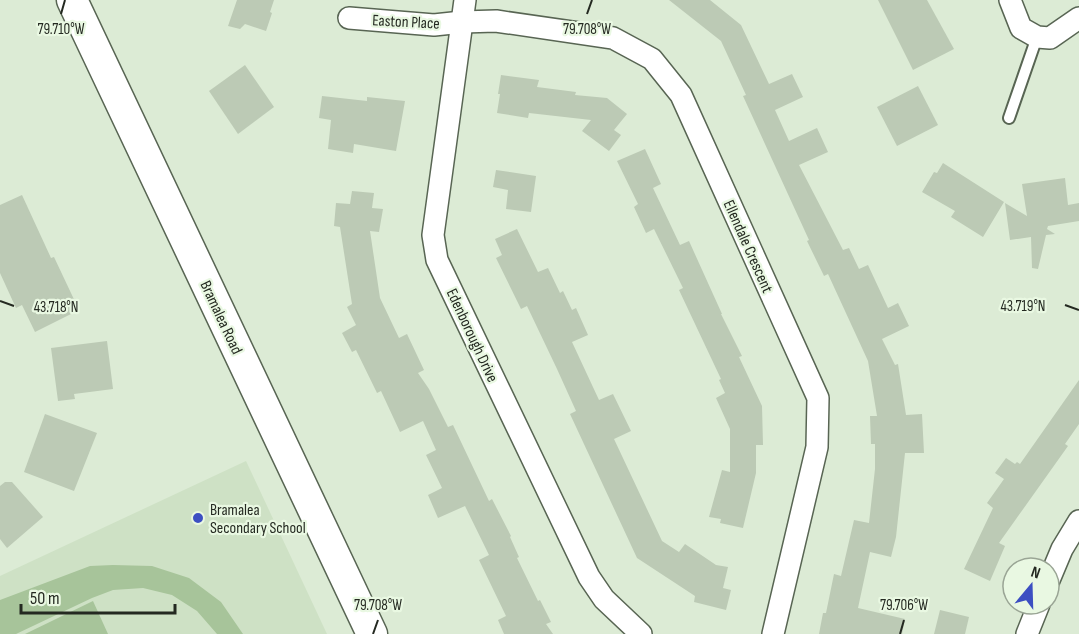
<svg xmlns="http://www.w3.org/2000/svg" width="1079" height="634" viewBox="0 0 1079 634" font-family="'Sofia Sans Condensed',sans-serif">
<rect width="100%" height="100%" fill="#dcebd5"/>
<polygon fill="#cee1c5" points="246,461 327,634 0,634 0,576"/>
<g fill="#a7c49a">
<polygon points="113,565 152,566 189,578 221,602 243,634 217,634 197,611 172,595 143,588 113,590 92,598 16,634 0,634 0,600 90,566"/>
<polygon points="93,601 108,634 25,634"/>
</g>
<g fill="#bccab5">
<polygon points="237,0 274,0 270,12 272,13 266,31 245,24 240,29 228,26"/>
<polygon points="669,0 710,0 741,25 769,84 792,74 803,97 775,110 789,141 817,128 828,152 799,165 843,250 849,248 859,269 868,265 888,308 898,303 909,326 882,339 895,365 898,364 906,415 922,414 924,453 905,453 896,537 891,557 870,552 858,608 905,619 902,634 819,634 823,613 826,613 834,574 841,576 854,520 869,523 875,469 875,444 871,444 870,416 877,416 868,361 828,274 824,276 807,241 809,240 743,96 746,95 721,41"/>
<polygon points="878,0 927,0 954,49 913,70"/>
<polygon points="245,65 274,107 238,134 209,91"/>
<polygon points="501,75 539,80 537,87 576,92 575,95 607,98 627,114 614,130 621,135 609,151 582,131 591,120 529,113 528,118 497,113 500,94 498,94"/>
<polygon points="918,86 938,125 897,146 877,107"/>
<polygon points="322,96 367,101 367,97 405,101 396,151 354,144 353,153 328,149 331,120 319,118"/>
<polygon points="645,149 661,184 653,188 680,245 689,241 722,314 721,314 742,356 739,357 762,406 763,445 756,445 756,473 743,528 720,523 721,519 709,517 722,470 730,472 730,429 716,398 725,393 719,380 721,379 679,290 683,288 654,229 646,233 634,207 638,204 617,161"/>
<polygon points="943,163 1004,202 983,237 951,217 955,211 922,192 934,172 937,173"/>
<polygon points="496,170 536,176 531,212 506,209 508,190 493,187"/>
<polygon points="1065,178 1068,205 1079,203 1079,221 1048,226 1047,229 1055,234 1046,235 1038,269 1032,268 1031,237 1010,240 1005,203 1027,216 1022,184"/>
<polygon points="352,191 374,193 372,208 383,209 379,232 370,231 380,298 399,338 407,334 424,370 418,373 429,389 448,427 453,425 489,501 492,499 511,536 510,537 519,557 517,558 538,601 540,600 551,622 546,624 553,634 504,634 498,620 506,616 479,560 489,555 465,506 438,518 428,495 442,488 426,455 436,450 423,421 400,432 381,391 377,393 356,350 352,352 342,333 356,325 347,307 352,304 340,227 334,226 336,203 350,204"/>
<polygon points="22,195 51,258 54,257 79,310 35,332 22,305 16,308 0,273 0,205"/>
<polygon points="517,229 538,272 548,268 560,293 563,291 572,310 576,308 588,335 572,342 599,400 613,394 631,431 614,439 662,541 679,552 685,544 716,565 728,567 723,588 731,590 726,610 694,602 695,596 637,558 570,414 576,411 557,369 527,306 521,309 496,258 502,255 495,239"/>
<polygon points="107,341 113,389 74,394 75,399 58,401 51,348"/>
<polygon points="1079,380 1079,424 1065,444 1068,446 999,543 1005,546 990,581 964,569 993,508 987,503 1004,479 995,473 1006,458 1015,464 1017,462 1020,464"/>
<polygon points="45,414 97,433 74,491 24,472"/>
<polygon points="5,482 12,482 43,517 7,548 0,539 0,486"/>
<polygon points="940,610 969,617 965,634 934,634"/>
</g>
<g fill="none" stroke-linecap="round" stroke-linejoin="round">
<g stroke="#586553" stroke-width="14">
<polyline id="lane" points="1009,118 1037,37"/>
</g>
<g stroke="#586553" stroke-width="24">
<g id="street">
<polyline points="465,0 433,235 437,260 589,577 604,599 641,634"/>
<polyline points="1010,0 1021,28 1037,37 1050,38 1079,18"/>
<polyline points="349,18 434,25 462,22 496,21 613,38 652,59 681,95 818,398 817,447 773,634"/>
<polyline points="1049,580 1062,549 1079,521"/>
<polyline points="1027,634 1039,604"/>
</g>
</g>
<g stroke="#586553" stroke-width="33">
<polyline id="secondary" points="72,0 372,634"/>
</g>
<use href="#lane" stroke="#fff" stroke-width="10"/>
<use href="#street" stroke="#fff" stroke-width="21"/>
<use href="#secondary" stroke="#fff" stroke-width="30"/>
</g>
<path fill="none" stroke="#242921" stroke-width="2" d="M61 14 65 0M587 14 592 0M0 301 14 306M1065 305 1079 310M373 634 378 620M900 634 904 620"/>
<circle fill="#3c4fc2" stroke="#e9f8e2" stroke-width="2" cx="198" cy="518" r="6"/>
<g text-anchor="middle" stroke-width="4.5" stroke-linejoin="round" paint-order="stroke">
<g font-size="16" fill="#242921" stroke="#e9f8e2">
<text transform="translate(406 21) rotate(3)" y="6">Easton Place</text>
<text transform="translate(749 246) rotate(66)" y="6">Ellendale Crescent</text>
<text transform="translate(222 317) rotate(65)" y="6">Bramalea Road</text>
<text transform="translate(473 335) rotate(65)" y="6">Edenborough Drive</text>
</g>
<g font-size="16" fill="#242921" stroke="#e9f8e2" text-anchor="start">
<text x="210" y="515">Bramalea<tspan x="210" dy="18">Secondary School</tspan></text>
</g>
</g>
<g font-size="15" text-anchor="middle" fill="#242921" stroke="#e9f8e2" stroke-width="4.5" stroke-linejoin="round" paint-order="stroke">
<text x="61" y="34">79.710°W</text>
<text x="587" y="34">79.708°W</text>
<text x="1023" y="311">43.719°N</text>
<text x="56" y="312">43.718°N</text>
<text x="378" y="610">79.708°W</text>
<text x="904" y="610">79.706°W</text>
</g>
<g transform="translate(1031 586) rotate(19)"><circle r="28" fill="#e9f8e2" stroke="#9aa595" stroke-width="1.5"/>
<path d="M0-4.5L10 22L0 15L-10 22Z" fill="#3c4fc2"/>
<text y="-9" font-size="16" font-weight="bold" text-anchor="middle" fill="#242921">N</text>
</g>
<path d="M21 604v9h154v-9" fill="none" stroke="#242921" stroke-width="3"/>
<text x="30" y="604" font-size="18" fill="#242921" stroke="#e9f8e2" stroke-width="4.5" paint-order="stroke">50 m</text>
</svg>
